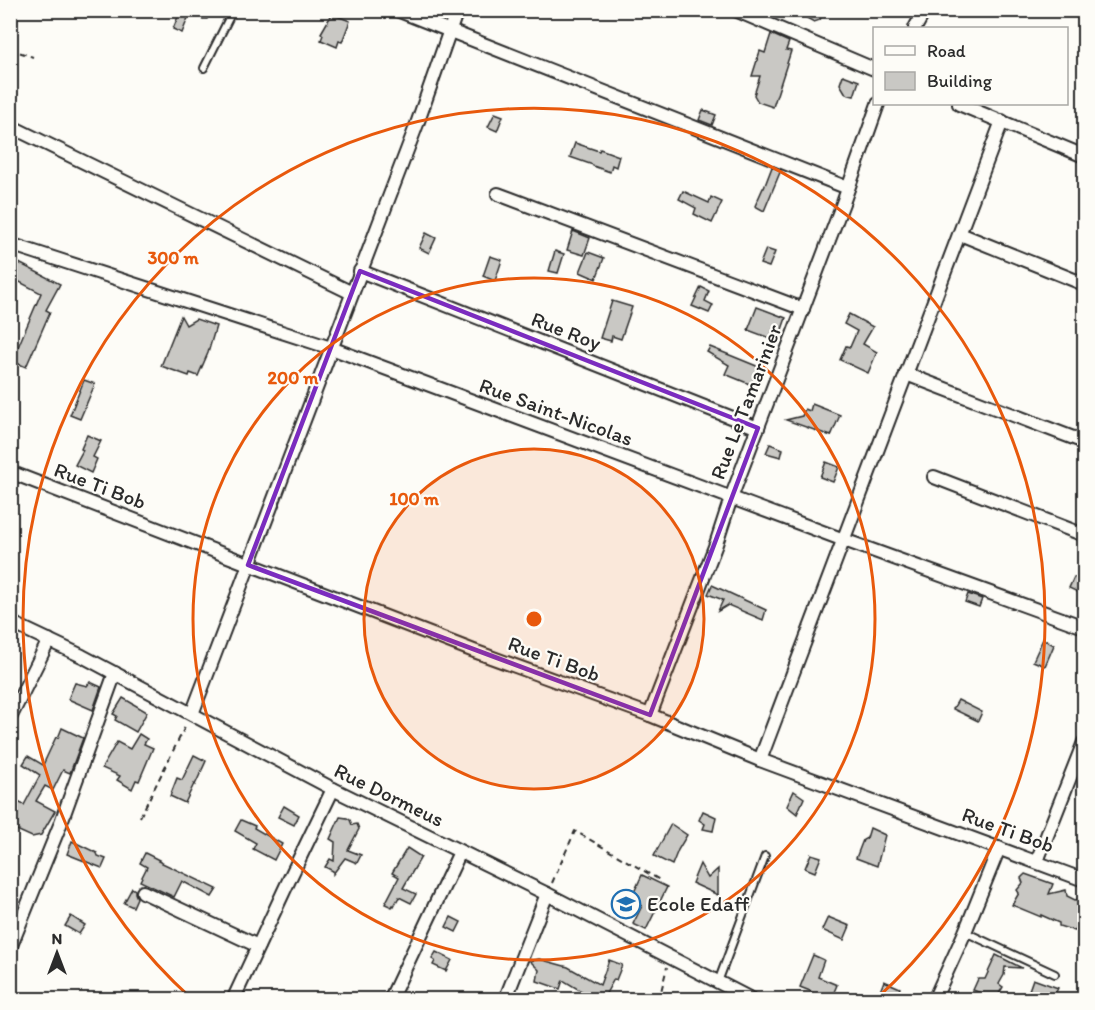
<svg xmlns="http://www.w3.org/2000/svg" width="1095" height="1010" viewBox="0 0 1095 1010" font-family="Itim,sans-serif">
<rect width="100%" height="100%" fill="#fdfcf7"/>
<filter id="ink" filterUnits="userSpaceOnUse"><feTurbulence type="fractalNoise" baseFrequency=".0167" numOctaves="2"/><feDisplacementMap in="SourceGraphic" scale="12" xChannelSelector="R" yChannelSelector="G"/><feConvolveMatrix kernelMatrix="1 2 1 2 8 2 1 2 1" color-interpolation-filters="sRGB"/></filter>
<g filter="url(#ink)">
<g fill="#c9c8c4" stroke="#2b2b2b" stroke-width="1.5">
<polygon points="183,10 212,10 207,19 203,19"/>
<polygon points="792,10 824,10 820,20 814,22"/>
<polygon points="179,14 188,18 182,33 173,29"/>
<polygon points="332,14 350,21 342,42 339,41 337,47 321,40 323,35 321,33"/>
<polygon points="771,34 789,42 786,50 791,51 773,107 758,102 754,95 760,76 752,76 760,51 765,53"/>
<polygon points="843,75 859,81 854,96 846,94 840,84"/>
<polygon points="703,110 716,115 712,125 699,120"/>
<polygon points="495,113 503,116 497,131 488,127"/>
<polygon points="575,143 599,151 600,149 619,156 616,167 612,165 610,172 593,166 593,165 570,157"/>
<polygon points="772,167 781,170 764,211 755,206 763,188 764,188"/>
<polygon points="683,191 709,203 711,197 722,202 712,223 694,214 696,208 679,199"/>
<polygon points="573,231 590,238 584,255 567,250"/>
<polygon points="426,233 436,238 429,253 419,248"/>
<polygon points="766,249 775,252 769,267 760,264"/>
<polygon points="555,251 564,254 558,273 549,271"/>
<polygon points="588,252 604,258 596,279 580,272"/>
<polygon points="490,256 502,260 495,281 483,276"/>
<polygon points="17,262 60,284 46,310 50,312 26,367 12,361 41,293 10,277"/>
<polygon points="701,287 709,291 705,301 713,305 709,313 692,306"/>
<polygon points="612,301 632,307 621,339 612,336 611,341 600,338"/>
<polygon points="757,307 786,318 778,341 748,330"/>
<polygon points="849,314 873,327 863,344 877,352 868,373 840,360 846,346 850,347 857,331 844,324"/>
<polygon points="181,316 186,325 196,319 216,326 208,353 198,376 190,373 189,376 161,366"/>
<polygon points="710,347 759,367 752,385 725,374 729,365 707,352"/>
<polygon points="84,380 95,384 80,419 70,415"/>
<polygon points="812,404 840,415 831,436 786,420 802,416 805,409 810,411"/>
<polygon points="87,435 101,441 93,457 97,459 91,473 75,465 83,450 81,449"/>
<polygon points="770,444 783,449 781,457 766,453"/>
<polygon points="826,462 839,467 833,482 820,477"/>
<polygon points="1074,577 1084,581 1084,595 1069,588"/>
<polygon points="712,585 766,610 763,620 728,605 718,611 723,600 708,594"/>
<polygon points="968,594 982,599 979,607 965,602"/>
<polygon points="1043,639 1054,645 1045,666 1033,661"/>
<polygon points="90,682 101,687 93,710 68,699 75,683 87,686"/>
<polygon points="123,698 147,712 136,732 115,720 117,716 113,714"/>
<polygon points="958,700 982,712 978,721 953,709"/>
<polygon points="62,728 83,738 70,773 63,770 53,790 45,786 36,801 55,811 41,835 32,837 10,827 10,798 24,805 40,775 23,764 28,756 43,765 56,737 58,738"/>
<polygon points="139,734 147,739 144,744 153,748 139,781 136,780 132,789 117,780 120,776 102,768 117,742 130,749"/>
<polygon points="194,755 206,761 195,785 194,784 185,803 170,796 177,778 182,780"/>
<polygon points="794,791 804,798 797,814 787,806"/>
<polygon points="284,806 299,815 294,825 278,817"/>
<polygon points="703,811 716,817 713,831 703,829 705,824 699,820"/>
<polygon points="340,817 347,818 350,820 352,825 357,824 359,829 348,850 361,855 357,863 345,858 333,874 333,871 325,867 330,859 334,861 335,842 330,839"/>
<polygon points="241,820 255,826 254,828 282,844 274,860 253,849 256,843 235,831"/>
<polygon points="671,824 687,835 678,850 672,865 654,856"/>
<polygon points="870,828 885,835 877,866 856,858 863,840 867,838"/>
<polygon points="72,841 97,853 98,856 106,859 102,868 67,854"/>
<polygon points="407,848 421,857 403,888 416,894 411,903 399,897 394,906 393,905 392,907 385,904 399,877 392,873"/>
<polygon points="145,853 159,860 158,861 217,889 212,897 182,881 174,897 140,881 147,867 140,863"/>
<polygon points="811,854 821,857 815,872 805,868"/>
<polygon points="700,864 708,878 718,869 718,895 692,883"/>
<polygon points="1025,874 1053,884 1049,894 1066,890 1067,896 1075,900 1078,899 1082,903 1082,915 1075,931 1059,926 1059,923 1041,915 1041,917 1012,905 1019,893 1017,890 1023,883 1021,878"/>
<polygon points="642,875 667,887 646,930 633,924 642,906 630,901"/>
<polygon points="132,888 135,890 135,893 137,898 133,907 124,903"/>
<polygon points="71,916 85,925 79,934 65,926"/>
<polygon points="451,917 461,922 456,932 446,927"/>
<polygon points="828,917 850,926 844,940 822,930"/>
<polygon points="436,952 452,960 446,971 433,965 435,961 432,959"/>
<polygon points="813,955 824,960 818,977 837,985 831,999 821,999 810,991 800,987"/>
<polygon points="996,955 1022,968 1005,967 1004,975 999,984 1003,987 996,999 973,990 978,979 985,979"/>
<polygon points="539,959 568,967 600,985 609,960 622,965 616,980 614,979 603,999 599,999 592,996 590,999 579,999 583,992 563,980 560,989 537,981 539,970 530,961"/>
<polygon points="1033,979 1058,988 1053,999 1032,999 1027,996"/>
<polygon points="884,981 900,988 896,998 891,997 890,999 877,999"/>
</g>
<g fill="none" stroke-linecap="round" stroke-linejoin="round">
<g stroke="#2b2b2b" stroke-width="10">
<g id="service">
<polyline points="204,68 233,10"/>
<polyline points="965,932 1055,974"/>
<polyline points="718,982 765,856"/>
</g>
</g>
<g stroke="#2b2b2b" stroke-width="16">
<g id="minor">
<polyline points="397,10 848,188"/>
<polyline points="735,10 874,69"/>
<polyline points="915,28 925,10"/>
<polyline points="959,104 1084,156"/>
<polyline points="10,126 352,293"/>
<polyline points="498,194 803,309"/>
<polyline points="960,234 1084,284"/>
<polyline points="10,244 331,348 844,540 1084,627"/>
<polyline points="360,271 758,428"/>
<polyline points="906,374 1084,442"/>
<polyline points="10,472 474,651 650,715 760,760 1084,880"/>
<polyline points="934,477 1084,535"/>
<polyline points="10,622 82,656 333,789 547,894 753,1000"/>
<polyline points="192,714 417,124 457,10"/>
<polyline points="650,715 716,544 731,498 843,203 878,104"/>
<polyline points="10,718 49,640"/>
<polyline points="760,760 1002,121"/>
<polyline points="1037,861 1084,742"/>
<polyline points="143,892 258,946"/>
<polyline points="10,948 60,825 115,673"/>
<polyline points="233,1000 290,878 333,789"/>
<polyline points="390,1000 460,852"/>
<polyline points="505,1000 547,894"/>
<polyline points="934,1000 965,932 999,848"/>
</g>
</g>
<g stroke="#2b2b2b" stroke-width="2" stroke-dasharray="6 4.5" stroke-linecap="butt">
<polyline points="10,49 33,57"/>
<polyline points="140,817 186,725"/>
<polyline points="552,883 575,831 660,880"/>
<polyline points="659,1000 667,967"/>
</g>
<use href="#service" stroke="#fdfcf7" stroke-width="6"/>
<use href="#minor" stroke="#fdfcf7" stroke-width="12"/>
</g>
</g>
<path fill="none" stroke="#7b2cbf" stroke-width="4.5" stroke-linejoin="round" d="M360 271 758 428 650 715 248 565Z"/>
<circle cx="534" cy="619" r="170" fill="#e8590c" fill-opacity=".12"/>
<g fill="none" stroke="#e8590c" stroke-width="3">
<circle cx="534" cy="619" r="170"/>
<circle cx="534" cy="619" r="341"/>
<path d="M192 999A511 511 0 1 1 876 999"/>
</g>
<defs>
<g id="school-ring" transform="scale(1.5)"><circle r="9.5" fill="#fdfcf7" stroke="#1f6fb2" stroke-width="1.5"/><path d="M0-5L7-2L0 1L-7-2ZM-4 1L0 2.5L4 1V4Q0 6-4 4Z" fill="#1f6fb2"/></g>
</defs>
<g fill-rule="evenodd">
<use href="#school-ring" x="626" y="904"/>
</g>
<g text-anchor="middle" stroke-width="4.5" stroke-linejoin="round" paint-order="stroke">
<g font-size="21" fill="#2b2b2b" stroke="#fdfcf7">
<text transform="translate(566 331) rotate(21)" y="7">Rue Roy</text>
<text transform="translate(746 402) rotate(-69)" y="7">Rue Le Tamarinier</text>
<text transform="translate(556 412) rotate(20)" y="7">Rue Saint-Nicolas</text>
<text transform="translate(100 486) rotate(21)" y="7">Rue Ti Bob</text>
<text transform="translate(554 659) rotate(20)" y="7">Rue Ti Bob</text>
<text transform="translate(389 795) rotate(26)" y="7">Rue Dormeus</text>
<text transform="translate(1008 830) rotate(20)" y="7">Rue Ti Bob</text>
</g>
<g font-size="21" fill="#2b2b2b" stroke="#fdfcf7" text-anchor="start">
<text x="647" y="911">Ecole Edaff</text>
</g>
</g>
<circle cx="534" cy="619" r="9" fill="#e8590c" stroke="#fdfcf7" stroke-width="3"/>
<g font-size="18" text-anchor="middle" font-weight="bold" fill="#e8590c" stroke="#fdfcf7" stroke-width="4.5" stroke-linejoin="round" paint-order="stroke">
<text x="173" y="264">300 m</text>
<text x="293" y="384">200 m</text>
<text x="414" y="505">100 m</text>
</g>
<rect width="1095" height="1010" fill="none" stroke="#fdfcf7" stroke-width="36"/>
<rect x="18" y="18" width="1059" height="974" fill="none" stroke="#2b2b2b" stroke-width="2" filter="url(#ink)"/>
<rect x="873" y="27" width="195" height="78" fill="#fdfcf7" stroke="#a9a8a5" stroke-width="1.5"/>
<rect x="885" y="46" width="30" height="9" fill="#fdfcf7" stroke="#a9a8a5" stroke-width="1.5"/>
<text x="927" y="57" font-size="18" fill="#2b2b2b">Road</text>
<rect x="885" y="72" width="30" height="18" fill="#c9c8c4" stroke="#a9a8a5" stroke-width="1.5"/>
<text x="927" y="87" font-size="18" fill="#2b2b2b">Building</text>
<g transform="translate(57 953)" stroke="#fdfcf7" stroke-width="4.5" paint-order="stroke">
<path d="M0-4.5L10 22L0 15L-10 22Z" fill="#2b2b2b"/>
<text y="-9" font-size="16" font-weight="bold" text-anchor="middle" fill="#2b2b2b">N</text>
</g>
</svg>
